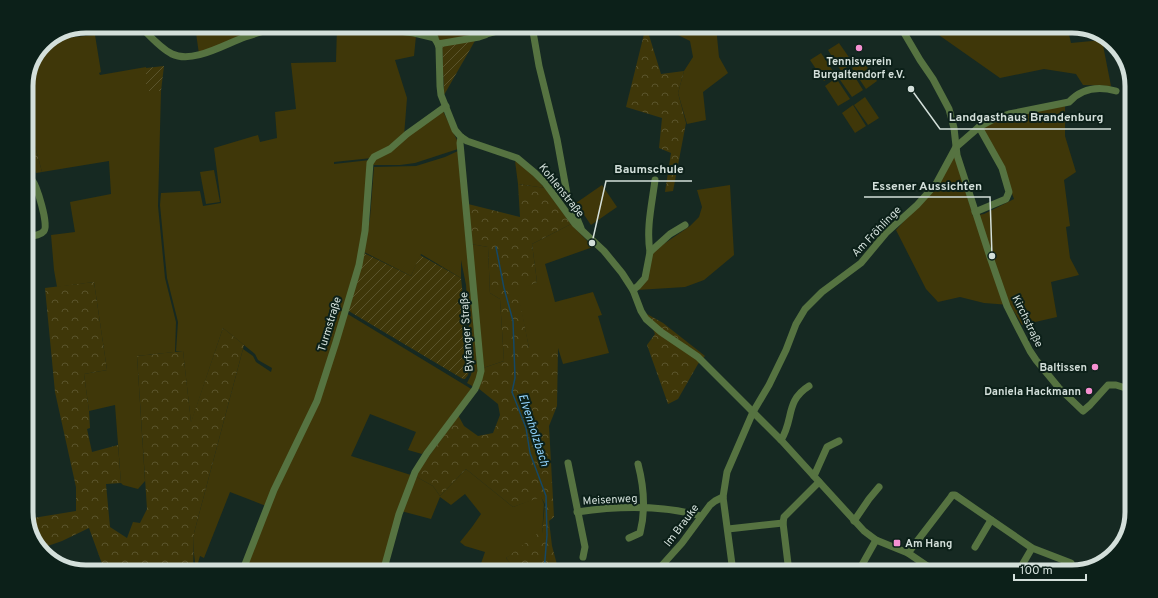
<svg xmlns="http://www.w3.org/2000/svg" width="1158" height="598" viewBox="0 0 1158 598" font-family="Overpass,sans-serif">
<defs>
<pattern id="forest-crowns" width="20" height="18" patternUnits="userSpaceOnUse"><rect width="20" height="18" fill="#3f3709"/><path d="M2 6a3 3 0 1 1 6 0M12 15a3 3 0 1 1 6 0" fill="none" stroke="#5a542c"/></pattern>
<pattern id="garden-furrows" width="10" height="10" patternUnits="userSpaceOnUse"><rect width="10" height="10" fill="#3f3709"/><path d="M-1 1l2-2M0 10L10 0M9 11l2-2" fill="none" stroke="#5a542c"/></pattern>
</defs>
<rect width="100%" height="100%" fill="#162922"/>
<g fill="#3f3709">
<polygon points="195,26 237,26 241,35 199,54"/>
<polygon points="337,26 354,26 416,36 414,56 395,60 407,98 404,136 372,158 334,162 334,164 370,160 361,250 319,392 266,506 230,492 204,558 200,556 196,570 194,554 194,533 243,349 253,356 256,362 271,372 272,368 258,360 255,354 223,328 191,423 183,351 176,351 178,322 167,278 160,205 161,193 200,191 203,206 221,203 214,148 258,135 260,142 277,138 275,112 296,109 291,63 336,62"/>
<polygon points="394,26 424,26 424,28 421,31"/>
<polygon points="430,26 482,26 485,27 484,33 450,40 439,40"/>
<polygon points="648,26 716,26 719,57 728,73 703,92 706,120 687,124 678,93 684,71 693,57 690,41 666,29 647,30"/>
<polygon points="926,26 1067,26 1071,43 1102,40 1111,86 1083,85 1076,74 1044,69 1000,78"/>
<polygon points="95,35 101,72 99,73 100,75 146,67 146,90 161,91 158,206 165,278 176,322 175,352 137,356 145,481 138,489 123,485 121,483 115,405 89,411 84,374 107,370 94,282 57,287 54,270 51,235 75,232 70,202 111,194 109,161 42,172 32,135 26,122 26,82 44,43 55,39"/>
<polygon points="839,43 853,63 841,71 828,50"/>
<polygon points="821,53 835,74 824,81 810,60"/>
<polygon points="863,61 877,81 866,89 852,68"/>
<polygon points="850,69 863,90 852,97 838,77"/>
<polygon points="836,78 850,99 838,106 825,86"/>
<polygon points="865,97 879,118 868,125 854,105"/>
<polygon points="1065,103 1065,136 1076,172 1064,180 1070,226 1066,227 1070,258 1079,275 1051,282 1057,317 1022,325 1010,305 984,303 960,297 938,302 926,289 896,230 938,183 955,155 973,216 984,214 1014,199 1003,168 980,127 996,119"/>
<polygon points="853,105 866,126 855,133 842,113"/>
<polygon points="443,111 457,140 458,149 415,163 400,165 371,165 373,161"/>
<polygon points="458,151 478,373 474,387 467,383 471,375 472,370 466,285 461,260 461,278 421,254 411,276 364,252 370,218 374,167 416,166 445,157"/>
<polygon points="515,161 526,168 545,188 518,184"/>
<polygon points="214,170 220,202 206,204 200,172"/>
<polygon points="602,185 617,207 591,225 576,203"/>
<polygon points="730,185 734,255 704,280 685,287 637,290 652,252 690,226 699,217 702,207 697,190"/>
<polygon points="571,224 593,247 545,264 555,302 593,292 602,315 598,316 609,353 563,364 558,348 529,348 517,290 537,282 532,244"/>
<polygon points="471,244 488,247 490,293 500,299 504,361 483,368"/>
<polygon points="346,313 473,390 422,454 408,450 416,432 370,414 351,456 411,475 381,572 245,572 277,488 302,434"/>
<polygon points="466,469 513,507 541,496 544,504 542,535 506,558 517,572 478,572 485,552 465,546 460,542 472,527 481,514 465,494 451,505 440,497 431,519 401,511 415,476 433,486 440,496"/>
</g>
<g fill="url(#forest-crowns)">
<polygon points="648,32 661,74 684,71 678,93 686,123 673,191 665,192 671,153 659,148 662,118 626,107 644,34"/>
<polygon points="26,122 32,135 42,172 36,173 30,154 26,154"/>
<polygon points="518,184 545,188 571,224 532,244 537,282 518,291 529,348 558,348 557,406 549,426 554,517 549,521 552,546 559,572 517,572 506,558 537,534 542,534 545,504 541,497 513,507 466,469 440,496 433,486 415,476 458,415 464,426 478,436 493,433 500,415 498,404 478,388 483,368 504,361 500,299 490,293 488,247 471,244 468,204 520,217"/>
<polygon points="94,282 107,370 84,374 89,411 90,428 87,429 92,452 118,445 121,483 106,484 110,527 127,538 133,522 140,523 147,509 137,356 183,351 191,422 223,328 244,345 194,533 193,572 105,572 89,528 62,541 42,548 35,542 27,519 76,511 76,487 55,392 45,288"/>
<polygon points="647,314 663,323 705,356 698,364 678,399 668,404 647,345 655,334"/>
</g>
<g fill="url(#garden-furrows)">
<polygon points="476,39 444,95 442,46"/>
<polygon points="164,66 161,91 146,91 146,68"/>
<polygon points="362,252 411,276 420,255 461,278 469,351 469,370 468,375 465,379 463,379 347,310"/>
</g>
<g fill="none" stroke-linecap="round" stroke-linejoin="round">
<polyline stroke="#154865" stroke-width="1.5" points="496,247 504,288 513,321 515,378 512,392 526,428 530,453 546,496 547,535 544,572"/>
<g stroke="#567341" stroke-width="7">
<path d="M140 26C150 36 160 48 172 54 193 64 225 44 245 37 257 33 268 30 280 26"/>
<polyline points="363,26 414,33 435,38"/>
<polyline points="427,26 438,44 439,48 440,86 441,95 455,130 461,137 467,141 517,158 535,173 545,183 575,224 604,251 622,273 633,290 641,311 646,319 661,332 698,357 781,440 864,531 876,540 908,553 936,572"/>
<polyline points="532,26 539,66 557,139 567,194 581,228"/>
<polyline points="900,26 920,60 933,79 949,109 954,128 957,155 991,260 1007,306 1014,320 1030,351 1036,360 1059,388 1083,411 1090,405 1108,385 1116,385 1132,390"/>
<polyline points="1098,32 1098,36"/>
<polyline points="487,34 515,26"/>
<polyline points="438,44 479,37 485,35 494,26"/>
<path d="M26 177C28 178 30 179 32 180 37 186 49 225 44 231 40 236 32 236 26 237"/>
<polyline points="975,212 1006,199 1009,192 1002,168 979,127"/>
<path d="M650 252C646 228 652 204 655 180"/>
<polyline points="633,290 638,286 645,278 650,252 670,234 685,225"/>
<path d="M781 440C794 420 785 401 809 386"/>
<polyline points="568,463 585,547 583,557"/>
<polyline points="814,476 827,447 839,441"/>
<path d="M577 512C618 506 662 505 701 516"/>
<polyline points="854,521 869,499 879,487"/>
<polyline points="728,529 783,523"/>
<path d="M629 538 640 533C646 510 644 487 638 464"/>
<polyline points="975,547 991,520"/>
<polyline points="908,553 951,497 952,495 955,495 1032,548 1071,563"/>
<polyline points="242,572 274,490 317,401 336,342 359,265 365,231 370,163 374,157 390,149 407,134 446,106"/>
<polyline points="383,572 399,514 415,472 427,453 475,389 479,379 481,371 460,143 461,137"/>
<polyline points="656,572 682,543 710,505 715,501 723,497"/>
<path d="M733 572 723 497 727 472 753 412 769 385 786 350 796 324 805 309 822 292 861 263 886 233 917 205 936 184 956 147 979 127 996 118 1009 114 1069 102C1082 88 1098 86 1116 91"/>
<polyline points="789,572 783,523 784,517 819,482"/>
<polyline points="858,572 876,540"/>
<polyline points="1018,572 1032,548"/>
</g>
</g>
<g fill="#f590d1" stroke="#0c2019" stroke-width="1.5">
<circle cx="859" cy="48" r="4"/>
<circle cx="1095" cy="367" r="4"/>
<circle cx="1089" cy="391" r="4"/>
<rect x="893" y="539" width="8" height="8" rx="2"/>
</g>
<g text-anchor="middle" stroke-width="4" stroke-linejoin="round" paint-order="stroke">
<g font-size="11" font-weight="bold" fill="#d3dfda" stroke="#0c2019" text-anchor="end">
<text x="859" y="65" text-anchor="middle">Tennisverein<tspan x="859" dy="13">Burgaltendorf e.V.</tspan></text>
<text x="1087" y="371">Baltissen</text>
<text x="1081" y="395">Daniela Hackmann</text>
<text x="905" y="547" text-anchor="start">Am Hang</text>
</g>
<g font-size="11" fill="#d3dfda" stroke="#0c2019">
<text transform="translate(562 190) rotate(51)" y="4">Kohlenstraße</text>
<text transform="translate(876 231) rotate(-46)" y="4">Am Fröhlinge</text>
<text transform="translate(1028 321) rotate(64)" y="4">Kirchstraße</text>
<text transform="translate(329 324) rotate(-73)" y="4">Turmstraße</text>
<text transform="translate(466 332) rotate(-94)" y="4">Byfanger Straße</text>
<text transform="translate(610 499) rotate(-3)" y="4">Meisenweg</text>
<text transform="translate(681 525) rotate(-53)" y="4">Im Brauke</text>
</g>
<g font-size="12" font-style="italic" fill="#91d3fd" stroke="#0c2019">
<text transform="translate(534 430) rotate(72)" y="4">Elvenholzbach</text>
</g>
</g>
<path d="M0 0H1158V598H0ZM86 33H1072A53 53 0 0 1 1125 86V512A53 53 0 0 1 1072 565H86A53 53 0 0 1 33 512V86A53 53 0 0 1 86 33Z" fill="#0c2019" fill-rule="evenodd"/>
<path fill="none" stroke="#d3dfda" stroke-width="5" d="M86 33H1072A53 53 0 0 1 1125 86V512A53 53 0 0 1 1072 565H86A53 53 0 0 1 33 512V86A53 53 0 0 1 86 33Z"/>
<path fill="none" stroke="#d3dfda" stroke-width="1.5" d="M911 89L940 129H1111M592 243L606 181H692M992 256L990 197H864"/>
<g fill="#d3dfda" stroke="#0c2019" stroke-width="1.5">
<circle cx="911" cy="89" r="4"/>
<circle cx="592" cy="243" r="4"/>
<circle cx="992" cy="256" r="4"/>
</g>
<g font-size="12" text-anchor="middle" font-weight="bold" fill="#d3dfda" stroke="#0c2019" stroke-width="4" stroke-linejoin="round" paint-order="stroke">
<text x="1026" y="121">Landgasthaus Brandenburg</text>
<text x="649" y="173">Baumschule</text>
<text x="927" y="190">Essener Aussichten</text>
</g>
<path d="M1014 574v6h72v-6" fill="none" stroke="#d3dfda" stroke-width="2"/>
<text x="1020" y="574" font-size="12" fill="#d3dfda" stroke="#0c2019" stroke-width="3" paint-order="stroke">100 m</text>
</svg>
